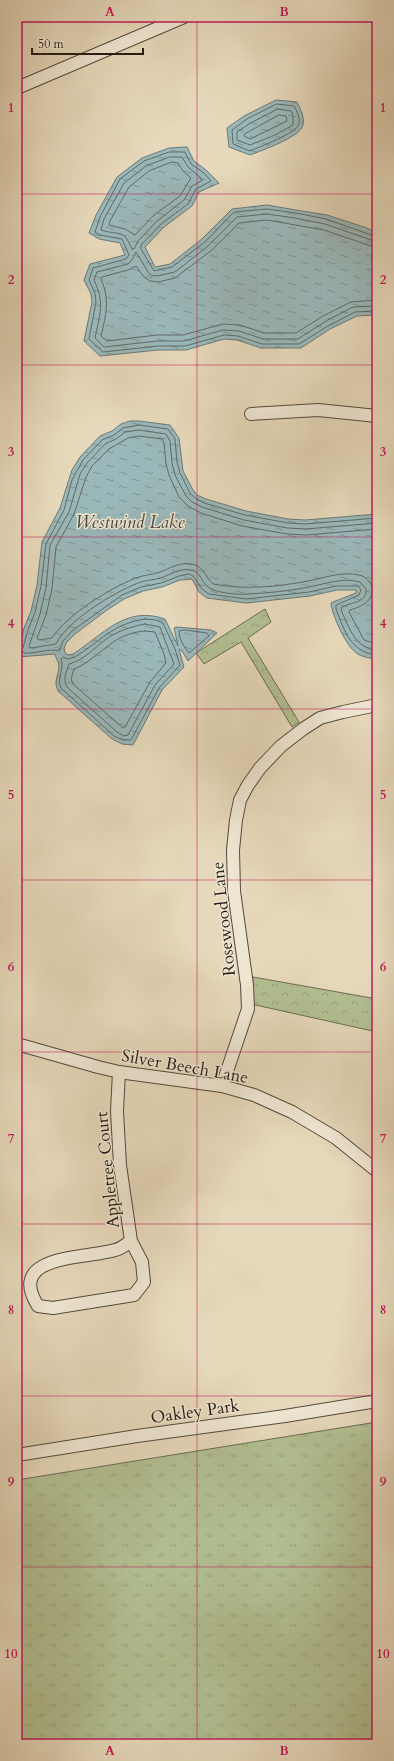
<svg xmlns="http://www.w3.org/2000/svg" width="394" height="1761" viewBox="0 0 394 1761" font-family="Cardo,serif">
<defs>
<pattern id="grass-tufts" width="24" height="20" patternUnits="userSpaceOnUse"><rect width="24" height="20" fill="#b2bf92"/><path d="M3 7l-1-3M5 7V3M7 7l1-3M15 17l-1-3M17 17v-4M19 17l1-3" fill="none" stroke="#99a47d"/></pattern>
<pattern id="park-crowns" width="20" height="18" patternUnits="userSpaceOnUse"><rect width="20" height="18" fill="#b2bf92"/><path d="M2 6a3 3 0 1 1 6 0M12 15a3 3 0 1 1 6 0" fill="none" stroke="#99a47d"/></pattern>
<pattern id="water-ripples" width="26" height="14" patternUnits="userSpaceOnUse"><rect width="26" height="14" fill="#9ab8ba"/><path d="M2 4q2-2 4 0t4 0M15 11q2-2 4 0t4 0" fill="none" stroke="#7d9596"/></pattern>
</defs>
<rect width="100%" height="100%" fill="#e6d8ba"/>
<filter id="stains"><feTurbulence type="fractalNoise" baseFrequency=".005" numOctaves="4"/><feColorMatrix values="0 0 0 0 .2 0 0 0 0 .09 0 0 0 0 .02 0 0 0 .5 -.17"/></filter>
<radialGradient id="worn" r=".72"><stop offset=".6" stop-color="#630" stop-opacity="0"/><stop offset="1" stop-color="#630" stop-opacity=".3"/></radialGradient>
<polygon fill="url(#grass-tufts)" stroke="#6b6d52" points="377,1422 377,1744 17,1744 17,1480"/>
<g fill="url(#park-crowns)" stroke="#6b6d52">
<polygon points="265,609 271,622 248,638 299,722 292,727 241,642 204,664 196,653"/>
<polygon points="253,977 377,999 377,1032 251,1004"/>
</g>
<g fill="url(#water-ripples)" stroke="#6b7977">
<path d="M276 100 297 102C300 108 305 118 303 125 301 137 260 151 250 155L229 147 227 128 244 116Z"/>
<polygon points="187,147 194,161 206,170 219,183 199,192 192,206 164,227 145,247 155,267 170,264 202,239 232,209 267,205 296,210 327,215 367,228 377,233 377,315 357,316 330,329 301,348 261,348 237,340 224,339 186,350 158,350 100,356 84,341 92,302 91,294 84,280 90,264 125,255 120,243 99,239 89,233 96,215 117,177 142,158 169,148"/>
<path d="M130 421H139L170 425 179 438 183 471 193 490 197 495 206 499 246 511 288 519 305 520 377 514V659C369 658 360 657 354 651 345 643 332 615 331 603L333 602 356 593V590H337L310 596 246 603 207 598 199 592 192 579 180 580 162 587 143 591 124 599 107 610 75 634 66 643 64 649 66 654 68 655 73 654C103 635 125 605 165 619L178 646 174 628 176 627 211 630 217 633 188 661 182 651 179 649 184 667 162 690 133 745 122 744 112 739 58 691C53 681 59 675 59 666 59 662 55 657 55 654L19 657V650L24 628 31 611 37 585 42 542 60 508 72 470 80 457 100 436 112 431 121 424Z"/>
</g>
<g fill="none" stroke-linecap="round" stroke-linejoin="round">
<g stroke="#5f6a66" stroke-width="1">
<path d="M277 104 294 106C297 111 300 118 299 124 297 133 259 147 250 151L233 144 232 130 247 119Z"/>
<polygon points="278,109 291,111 293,115 293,125 275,135 250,145 237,140 237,132 249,124"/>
<polygon points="279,115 286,116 287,121 250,139 244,136 245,134"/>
<path d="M170 157H182L188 167 202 179 201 181 192 186 184 200 157 221 138 241 134 249H132C123 228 120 236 101 230L104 219 124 183 146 166Z"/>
<polygon points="172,162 178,163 183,171 191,178 180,196 154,215 135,235 125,229 109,225 110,221 129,187 149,171"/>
<polyline points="377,237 326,219 296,213 267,209 234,212 205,242 172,267 154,271 141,249 141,245 161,224 188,204 196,189 211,181 204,173 191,164 185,152 169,152 144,161 120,179 100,217 95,232 100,235 122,239 129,255 126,259 93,268 89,280 95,293 96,302 89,339 103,352 158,346 185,346 224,335 238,336 262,344 299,344 328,326 355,312 377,311"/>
<path d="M377 242 325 224 295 218 267 214 237 217 208 246 175 272 157 276 150 275 136 252 132 260 128 264 97 272 94 280C105 303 100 313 95 338L104 347 157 341H184L223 330 239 331 263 339H298L326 321 353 307 377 306"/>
<path d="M377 248 324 230 267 220 239 223 212 250 175 278 158 282 150 281 144 277 136 266 128 270 102 277 101 279C110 299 106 316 101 336L107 341 157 335H183L223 324 240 325 264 333H296L323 316 351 302 377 300"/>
<path d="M377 518 305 524 288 523 245 515 204 503 195 498 190 493 180 473 177 462 175 439 168 429 139 425 123 428 114 435 102 440 83 460 72 480 64 510 46 544 41 586 35 612 28 630 22 651 24 653C36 654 48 648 59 651L63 641 72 631 122 595 141 587 161 583 179 576 189 574 193 576 202 589 209 594 246 599 309 592 336 586H358L361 590 359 595 336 605V609C344 630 351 653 377 655"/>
<path d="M377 523 306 529 287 528 244 520 202 507 192 502 186 496 175 475 172 463 170 441 166 434 139 430 125 432 116 439 105 444 87 463 80 474 69 512 50 545 46 588 40 614 29 646 31 648 56 644C68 620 113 593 138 583 145 580 154 580 161 578 171 574 180 568 191 570 200 571 201 581 207 586 213 593 239 595 248 594 268 593 289 591 309 587 325 584 343 577 360 582L366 589C367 603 352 602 342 607L341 610C349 627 355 649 377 650"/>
<path d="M377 529 306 535 287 534 242 526 201 513 188 506 179 497 169 475 166 464 164 443 162 439 139 436 128 438 109 449 92 466 86 477 74 514 56 547 52 589 46 615 37 638 39 640 52 638C67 615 110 588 136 578 143 575 152 575 160 572 170 568 180 562 192 564 204 566 205 577 213 584 245 590 276 587 308 581 324 578 342 571 359 575 365 576 368 580 371 584 376 600 363 606 350 610L349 612 364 640 377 644"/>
<path d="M145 619 156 620 163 623 175 649 180 665 159 688 131 740H123L114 736 61 688C56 679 65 669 61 659L63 657 68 659 75 657C101 641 112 624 145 619Z"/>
<path d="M145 624 160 627 174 664 155 685 128 735 124 736 117 732 68 688C62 681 66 672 69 664 84 660 93 649 105 640 117 631 130 627 145 624Z"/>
<path d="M185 630 207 633 209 636 189 653C184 647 179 639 179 631Z"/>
<path d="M145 631 155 632 164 654 166 663 150 682 125 727 123 728 73 684 71 679 74 669C87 664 97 654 108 646 119 637 131 632 145 631Z"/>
</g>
<g stroke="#544a3d" stroke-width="14">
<g id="minor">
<polyline points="17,88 184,17"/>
<polyline points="251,414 318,410 377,416"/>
<polyline points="17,1044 98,1067 119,1072 222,1086 254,1095 292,1112 336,1138 377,1171"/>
<path d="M119 1072 117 1111 120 1165 131 1241 142 1262 144 1282 134 1295 53 1308 38 1306C5 1254 86 1259 115 1250 121 1249 126 1244 131 1241"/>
<polyline points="222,1086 248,1009 247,985 234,891 233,850 236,820 240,800 248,785 260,768 281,746 303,729 320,718 343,712 377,705"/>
<polyline points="17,1455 137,1436 285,1416 377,1401"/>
</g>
</g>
<use href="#minor" stroke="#efe6d2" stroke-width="12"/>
</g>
<path fill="none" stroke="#c2185b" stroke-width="1" stroke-opacity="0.55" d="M197 17V1744M17 194H377M17 365H377M17 537H377M17 709H377M17 880H377M17 1052H377M17 1224H377M17 1396H377M17 1567H377"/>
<g text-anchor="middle" stroke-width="3" stroke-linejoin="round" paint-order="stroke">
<g font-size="17" fill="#241b13" stroke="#efe6d2">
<text transform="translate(223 919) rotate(-96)" y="6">Rosewood Lane</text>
<text transform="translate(185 1066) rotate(10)" y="6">Silver Beech Lane</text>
<text transform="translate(107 1170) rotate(-96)" y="6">Appletree Court</text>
<text transform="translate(195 1411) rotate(-8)" y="6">Oakley Park</text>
</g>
<g font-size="18" font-style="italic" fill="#474a45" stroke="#efe6d2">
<text x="130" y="528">Westwind Lake</text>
</g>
</g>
<rect width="394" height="1761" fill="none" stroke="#e6d8ba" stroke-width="44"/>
<path d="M32 48v6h111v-6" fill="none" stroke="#241b13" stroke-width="2"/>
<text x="38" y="48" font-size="12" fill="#241b13" stroke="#efe6d2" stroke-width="3" paint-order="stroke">50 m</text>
<rect x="22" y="22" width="350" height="1717" fill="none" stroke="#c2185b" stroke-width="1.5"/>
<g font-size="13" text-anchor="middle" font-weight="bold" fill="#c2185b">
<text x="110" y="16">A</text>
<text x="284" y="16">B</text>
<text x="11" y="112">1</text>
<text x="383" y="112">1</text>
<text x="11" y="284">2</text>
<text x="383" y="284">2</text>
<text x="11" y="456">3</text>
<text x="383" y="456">3</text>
<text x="11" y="628">4</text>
<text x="383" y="628">4</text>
<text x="11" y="799">5</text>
<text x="383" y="799">5</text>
<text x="11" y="971">6</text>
<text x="383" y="971">6</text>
<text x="11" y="1143">7</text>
<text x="383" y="1143">7</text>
<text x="11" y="1314">8</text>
<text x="383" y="1314">8</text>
<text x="11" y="1486">9</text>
<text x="383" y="1486">9</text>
<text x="11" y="1658">10</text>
<text x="383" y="1658">10</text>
<text x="110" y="1755">A</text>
<text x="284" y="1755">B</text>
</g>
<rect width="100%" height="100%" filter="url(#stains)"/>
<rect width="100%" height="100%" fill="url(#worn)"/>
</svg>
